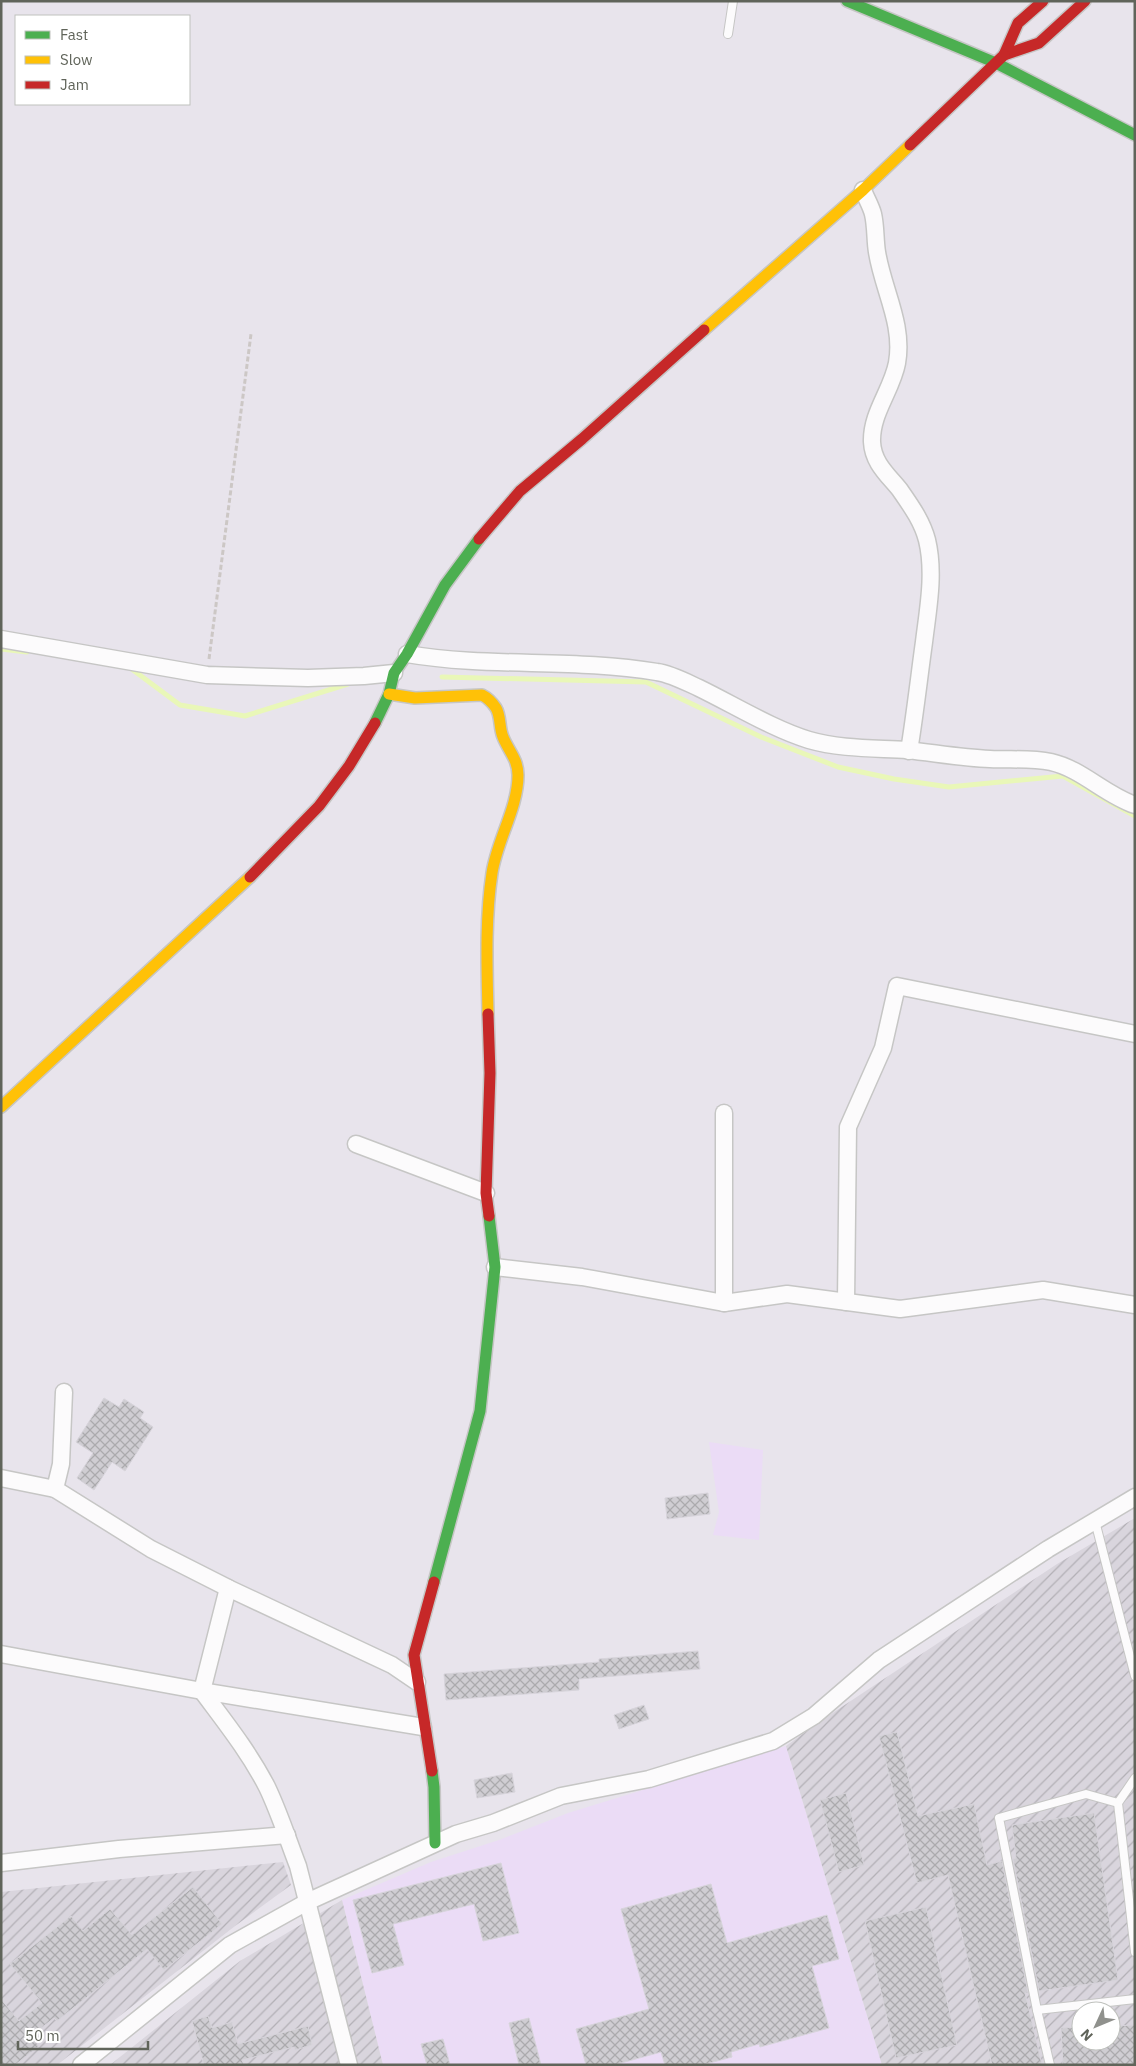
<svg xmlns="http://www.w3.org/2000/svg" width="1136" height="2066" viewBox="0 0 1136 2066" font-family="'IBM Plex Sans',sans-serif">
<defs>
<pattern id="industrial-furrows" width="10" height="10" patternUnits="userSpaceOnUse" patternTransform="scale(1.25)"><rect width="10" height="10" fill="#d9d5dd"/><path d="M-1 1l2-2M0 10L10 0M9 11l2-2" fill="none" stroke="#b3b0b6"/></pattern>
<pattern id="building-cross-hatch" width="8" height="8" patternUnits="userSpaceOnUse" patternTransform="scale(1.25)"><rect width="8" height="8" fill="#cfcdd2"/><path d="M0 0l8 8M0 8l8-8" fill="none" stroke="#abaaad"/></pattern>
</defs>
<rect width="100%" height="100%" fill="#e8e4ec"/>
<g fill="#ebdcf6">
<polygon points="709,1442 763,1450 759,1540 713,1535 719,1512"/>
<polygon points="786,1746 882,2065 383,2065 342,1900 431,1862 499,1840 568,1813"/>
</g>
<g fill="url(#industrial-furrows)" fill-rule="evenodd">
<path d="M1135 1518V2065H882L786 1746 819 1722 1057 1564ZM1081 2011H1111V2041H1081Z"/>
<polygon points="283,1862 291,1885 235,1926 57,2065 1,2065 1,1892"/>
<polygon points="342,1900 383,2065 110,2065 240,1961"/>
</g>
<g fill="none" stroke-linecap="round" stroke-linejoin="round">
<g stroke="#e9f7b8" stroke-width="5">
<polyline points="1,649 27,652"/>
<polyline points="129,667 180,705 245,716 348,684"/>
<polyline points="442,677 646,682 761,737 838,767 894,779 949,787 1063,776 1135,816"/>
</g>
</g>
<g fill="url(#building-cross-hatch)" stroke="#d7d4db">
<polygon points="104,1398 119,1407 124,1399 144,1412 140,1418 153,1427 125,1471 112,1462 94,1490 77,1478 93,1453 76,1442"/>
<polygon points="708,1493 710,1514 667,1519 665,1498"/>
<polygon points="698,1651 700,1669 579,1679 579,1690 446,1700 444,1674 599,1662 599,1659"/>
<polygon points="644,1705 649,1719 619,1729 614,1715"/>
<polygon points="897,1732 918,1816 974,1804 987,1865 1002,1861 1028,1993 1025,1993 1042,2065 992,2065 948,1875 917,1883 879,1736"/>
<polygon points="512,1773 515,1792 477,1798 474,1780"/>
<polygon points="846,1793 864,1865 839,1872 820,1800"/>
<polygon points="1094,1813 1118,1980 1039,1991 1013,1859 1016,1858 1012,1825"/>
<polygon points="501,1863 519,1933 483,1941 474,1904 393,1924 404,1965 372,1973 353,1900"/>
<polygon points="711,1884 727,1943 827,1915 839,1959 812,1966 829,2028 760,2047 759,2044 731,2052 732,2057 702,2065 665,2065 661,2052 614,2065 586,2065 576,2029 649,2009 621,1909"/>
<polygon points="193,1887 222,1924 164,1970 147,1949 57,2021 54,2018 31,2036 39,2046 15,2065 1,2065 1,1999 19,2021 42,2003 10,1964 71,1916 83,1931 110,1909 132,1935"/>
<polygon points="926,1907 957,2045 896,2058 865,1921"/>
<polygon points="208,2016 212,2028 232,2022 238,2044 308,2026 312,2045 295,2050 294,2047 242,2060 244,2065 204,2065 192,2021"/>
<polygon points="529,2018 541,2065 519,2065 509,2023"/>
<polygon points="1135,2025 1135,2065 1063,2065 1061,2028 1081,2027 1081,2041 1111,2041 1111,2026"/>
<polygon points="443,2039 450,2065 427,2065 421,2044"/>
</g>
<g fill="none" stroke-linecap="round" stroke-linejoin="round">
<g stroke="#c6c6c5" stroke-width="10">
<g id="lane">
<polyline points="728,34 733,1"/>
<polyline points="1095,1521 1135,1676"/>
<polyline points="1135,1778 1118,1803 1135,1952"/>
<polyline points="1037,2010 999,1818 1086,1794 1118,1803"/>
<polyline points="1050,2065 1037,2010 1135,1999"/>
</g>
</g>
<g stroke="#c6c6c5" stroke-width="19">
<g id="street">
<path d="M863 190C866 198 871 206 873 214 876 227 875 240 877 252 883 290 904 324 897 363 892 390 871 413 872 442 873 463 888 475 900 490 911 506 922 521 927 540 935 573 928 609 924 642 919 678 915 714 909 751"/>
<polyline points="1,639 207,675 308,678 364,676 394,673"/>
<path d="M407 654C489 668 574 658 657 672 671 674 686 682 699 688 734 705 773 729 809 740 840 749 875 748 907 750 935 753 962 758 990 759 1011 760 1031 758 1051 762 1082 769 1105 795 1135 805"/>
<polyline points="356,1144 486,1193"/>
<polyline points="495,1267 582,1277 724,1303 787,1294 900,1309 1043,1290 1135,1305"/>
<polyline points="846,1302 848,1127 883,1048 897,986 1135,1034"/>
<polyline points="724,1303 724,1113"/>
<polyline points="1,1478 55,1489 151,1549 228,1588 392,1665 417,1682"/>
<polyline points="55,1489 61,1464 64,1392"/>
<path d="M228 1588 202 1691C225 1722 249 1752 267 1787 279 1812 288 1840 298 1866L349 2065"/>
<polyline points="1,1654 202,1691 423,1727"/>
<polyline points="1,1863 119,1849 287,1835"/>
<polyline points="81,2065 230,1945 307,1902 456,1834 493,1823 561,1796 649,1779 773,1741 814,1716 879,1660 1048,1549 1135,1497"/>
</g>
</g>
<g stroke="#c6c6c5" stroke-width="14">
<g id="fast">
<polyline points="847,1 996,63 1135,135"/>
<polyline points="375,723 389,694 394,673 407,654 445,585 479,539"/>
<polyline points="434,1582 480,1411 495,1267 489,1216"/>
<polyline points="432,1771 434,1787 435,1843"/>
</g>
</g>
<g stroke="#c6c6c5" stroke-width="14">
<g id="slow">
<polyline points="704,330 863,190 910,145"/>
<path d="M389 694 415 698 482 695C488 698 492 702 496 708 501 716 499 728 503 737 508 750 518 759 518 775 518 808 497 840 492 873 485 919 487 968 488 1014"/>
<polyline points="1,1107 250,877"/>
</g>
</g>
<g stroke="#c6c6c5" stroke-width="14">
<g id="jam">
<polyline points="1043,1 1018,23 1004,55 1039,43 1085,1"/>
<polyline points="910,145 1004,55"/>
<polyline points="479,539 520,491 582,439 704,330"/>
<polyline points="250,877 319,806 349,766 375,723"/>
<polyline points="488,1014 490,1073 486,1193 489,1216"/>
<polyline points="432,1771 414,1655 434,1582"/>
</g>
</g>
<polyline stroke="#ccc7c5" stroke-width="3" stroke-dasharray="5 2.5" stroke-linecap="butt" points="209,659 251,334"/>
<use href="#lane" stroke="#fcfbfc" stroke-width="8"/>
<use href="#street" stroke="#fcfbfc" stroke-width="16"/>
<use href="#fast" stroke="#4caf50" stroke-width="11"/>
<use href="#slow" stroke="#ffc107" stroke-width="11"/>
<use href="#jam" stroke="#c62828" stroke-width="11"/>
</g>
<rect width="1136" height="2066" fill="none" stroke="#60645a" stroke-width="5"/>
<rect x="15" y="15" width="175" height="90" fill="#ffffff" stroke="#bfc1bd"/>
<rect x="25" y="31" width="25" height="8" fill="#4caf50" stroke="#bfc1bd"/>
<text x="60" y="40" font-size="15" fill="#60645a">Fast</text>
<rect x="25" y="56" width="25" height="8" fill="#ffc107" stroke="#bfc1bd"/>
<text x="60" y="65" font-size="15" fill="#60645a">Slow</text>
<rect x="25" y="81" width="25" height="8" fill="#c62828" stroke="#bfc1bd"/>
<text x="60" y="90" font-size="15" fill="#60645a">Jam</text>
<g transform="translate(1096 2026) rotate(226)"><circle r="24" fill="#ffffff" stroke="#bfc1bd"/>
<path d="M0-4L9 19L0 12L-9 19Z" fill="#90918d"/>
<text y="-8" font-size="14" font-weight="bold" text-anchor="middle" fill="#60645a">N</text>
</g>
<path d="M18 2041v8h130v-8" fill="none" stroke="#60645a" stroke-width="2.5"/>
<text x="25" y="2041" font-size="15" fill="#60645a" stroke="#ffffff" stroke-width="4" paint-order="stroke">50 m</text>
</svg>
